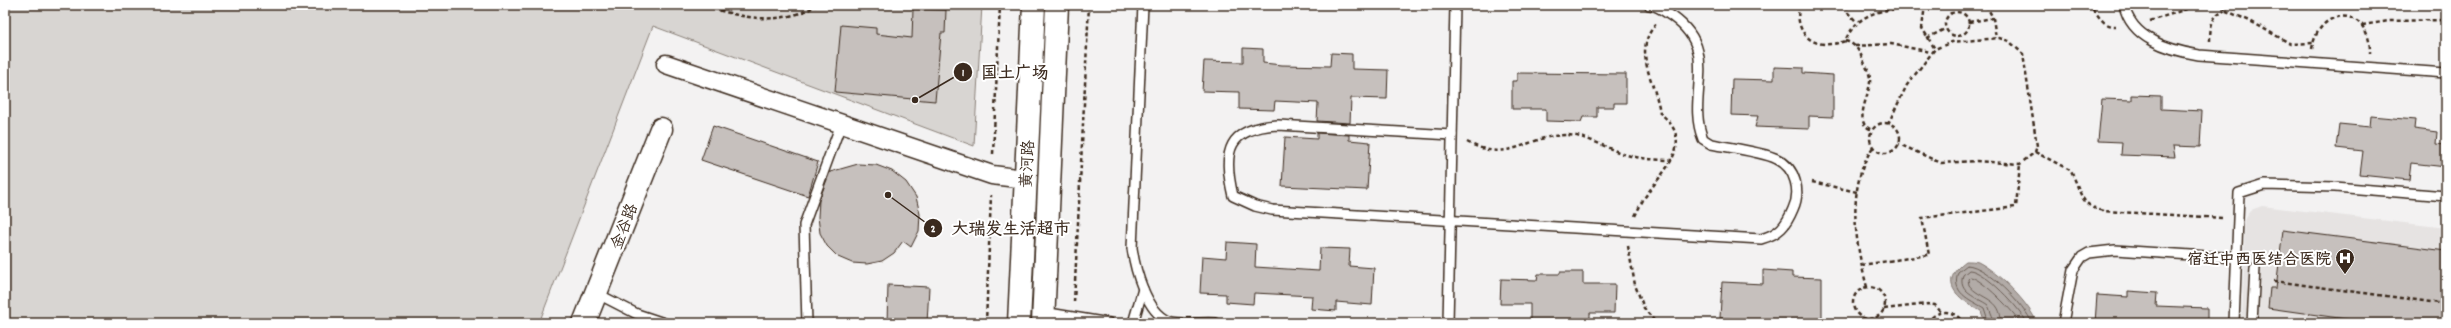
<svg xmlns="http://www.w3.org/2000/svg" width="2451" height="328" viewBox="0 0 2451 328" font-family="Dekko,'LXGW WenKai TC',sans-serif">
<rect width="100%" height="100%" fill="#f3f2f2"/>
<filter id="ink" filterUnits="userSpaceOnUse"><feTurbulence type="fractalNoise" baseFrequency=".025" numOctaves="2"/><feDisplacementMap in="SourceGraphic" scale="8" xChannelSelector="R" yChannelSelector="G"/><feConvolveMatrix kernelMatrix="1 2 1 2 8 2 1 2 1" color-interpolation-filters="sRGB"/></filter>
<g filter="url(#ink)">
<polygon fill="#e6e3e2" points="2262,206 2446,228 2446,323 2242,323 2245,220 2251,210"/>
<polygon fill="#d8d5d2" stroke="#8a8078" points="5,5 982,5 974,146 653,26 539,323 5,323"/>
<path fill="#b2aba7" stroke="#827770" d="M1966 261C1970 261 1975 261 1978 262 1998 272 2029 303 2037 323H1985L1981 311C1959 299 1936 283 1966 261Z"/>
<g fill="none" stroke-linecap="round" stroke-linejoin="round">
<g stroke="#6b5e55" stroke-width="1">
<path d="M1989 323 1984 308C1969 299 1951 293 1958 272L1967 265C1987 266 2025 305 2032 323"/>
<path d="M1995 323 1988 305C1977 297 1957 293 1963 275L1969 270C1984 270 2021 309 2027 323"/>
<path d="M2001 323C2002 297 1980 300 1969 285L1968 279 1970 277C1980 277 2016 313 2020 323"/>
</g>
</g>
<g fill="#c6c0bd" stroke="#3b2a1e">
<polygon points="913,9 946,10 945,33 941,33 935,101 835,92 841,25 876,28 876,34 912,38"/>
<polygon points="1243,48 1263,49 1263,63 1282,65 1330,66 1331,53 1352,54 1352,69 1388,70 1387,99 1351,98 1350,123 1317,121 1318,103 1275,101 1274,110 1239,109 1239,92 1202,91 1204,61 1243,62"/>
<polygon points="1774,67 1803,68 1803,73 1833,75 1833,117 1809,116 1809,129 1755,127 1758,116 1731,115 1732,79 1774,80"/>
<polygon points="1517,73 1626,74 1626,103 1614,103 1614,107 1597,107 1597,117 1583,117 1581,122 1546,121 1546,109 1512,109 1512,81 1517,81"/>
<polygon points="2132,95 2161,96 2161,109 2202,111 2200,147 2173,146 2175,157 2121,155 2122,142 2098,141 2102,99 2132,100"/>
<polygon points="2371,116 2415,120 2414,129 2437,132 2436,144 2446,145 2446,167 2411,163 2409,180 2360,175 2363,151 2336,148 2339,124 2370,127"/>
<polygon points="713,126 818,162 808,196 701,160"/>
<polygon points="1317,133 1349,135 1349,140 1370,142 1367,190 1282,186 1285,137 1317,139"/>
<polygon points="858,164 876,165 892,171 906,182 916,197 920,214 919,231 911,247 903,241 894,253 882,261 867,264 852,263 838,257 827,246 820,233 818,217 819,200 830,172"/>
<polygon points="2283,230 2446,251 2446,323 2374,323 2268,308 2270,288 2276,288"/>
<polygon points="1227,242 1256,244 1255,267 1319,271 1320,248 1350,249 1349,266 1374,268 1372,305 1336,302 1336,311 1311,309 1312,296 1254,293 1253,304 1226,302 1226,294 1200,293 1202,256 1226,258"/>
<polygon points="1763,270 1792,272 1792,277 1822,278 1822,321 1798,320 1798,323 1746,323 1747,319 1720,318 1722,282 1763,284"/>
<polygon points="1560,272 1583,272 1583,284 1615,284 1614,313 1590,313 1590,323 1530,323 1530,304 1500,304 1501,279 1537,280 1538,274 1560,274"/>
<polygon points="888,285 929,287 927,323 887,323"/>
<polygon points="2128,291 2157,293 2156,306 2207,308 2207,323 2095,323 2097,295 2128,297"/>
</g>
<g fill="none" stroke-linecap="round" stroke-linejoin="round">
<g stroke="#3b2a1e" stroke-width="12">
<g id="lane">
<path d="M1143 5 1132 248C1135 269 1146 312 1169 321 1179 325 1204 322 1215 323"/>
<path d="M2124 5C2131 39 2169 50 2199 55L2446 73"/>
<path d="M1452 135 1278 125C1228 128 1222 150 1233 196L1255 206 1272 210 1761 239C1779 234 1786 226 1793 209 1801 192 1796 168 1777 159 1764 152 1727 147 1711 144L1703 139C1685 95 1722 52 1673 17 1665 12 1658 5 1649 5"/>
<polyline points="596,293 637,314 664,323"/>
<polyline points="1043,312 1109,323"/>
<polyline points="807,323 804,225 841,124"/>
<polyline points="1133,323 1143,289"/>
<polyline points="1448,323 1455,5"/>
<polyline points="2063,323 2073,270 2082,257 2089,253 2115,250 2237,258"/>
<polyline points="2234,323 2239,193 2264,185 2335,187 2446,196"/>
<polyline points="2252,323 2255,268"/>
</g>
</g>
<g stroke="#3b2a1e" stroke-width="21">
<polyline id="street" points="666,64 992,175 1025,179"/>
</g>
<g stroke="#3b2a1e" stroke-width="25">
<g id="secondary">
<polyline points="584,323 661,129"/>
<polyline points="1019,323 1034,5"/>
<polyline points="1043,323 1057,5"/>
</g>
</g>
<g stroke="#3b2a1e" stroke-width="2.5" stroke-dasharray="4 3" stroke-linecap="butt">
<polyline points="708,5 718,10"/>
<path d="M720 5 718 10C752 20 785 24 817 5"/>
<polyline points="834,5 847,5"/>
<path d="M1799 5C1794 37 1816 51 1845 41 1861 6 1891 10 1925 7"/>
<polyline points="1847,5 1848,13 1857,22"/>
<polyline points="1875,5 1877,12"/>
<polyline points="1925,5 1922,28 1935,49"/>
<polyline points="1950,5 1951,14"/>
<polyline points="1986,5 1993,18 1996,38"/>
<polyline points="2005,5 2017,7 2039,5"/>
<path d="M2087 5C2098 11 2101 27 2116 26"/>
<polyline points="2223,5 2224,10 2250,21 2291,44 2313,43"/>
<polyline points="2093,9 2098,5"/>
<circle cx="1957" cy="24" r="12"/>
<polyline points="2150,21 2199,5"/>
<polyline points="1969,22 1993,18"/>
<polyline points="2362,25 2389,21 2446,20"/>
<polyline points="1927,38 1945,29"/>
<path d="M1845 41C1854 43 1858 49 1862 57 1864 63 1869 71 1870 78 1872 93 1850 124 1873 130"/>
<path d="M2210 41C2210 29 2211 16 2224 10"/>
<polyline points="1855,46 1891,44 1931,52"/>
<path d="M2312 49C2319 4 2371 6 2370 53"/>
<circle cx="1885" cy="138" r="15"/>
<polyline points="1888,124 1907,85 1935,49 1952,42 1999,38 2009,41 2023,54 2037,146 2035,152 2020,164 1976,161 1941,163 1899,144"/>
<path d="M1467 142C1511 165 1526 135 1566 135 1587 135 1607 149 1627 155 1641 159 1657 160 1672 160"/>
<path d="M2035 152 2070 170C2082 190 2077 204 2103 211L2223 218"/>
<polyline points="993,154 1000,5"/>
<polyline points="1812,182 1857,192"/>
<path d="M1635 216C1638 210 1641 203 1645 197 1664 169 1697 143 1660 113 1656 82 1631 52 1656 24"/>
<polyline points="1628,246 1635,285 1644,308 1656,323"/>
<polyline points="1861,265 1929,255 1922,218 2016,207 2020,164"/>
<polyline points="2274,281 2446,304"/>
<path d="M1867 287C1855 243 1846 187 1873 147"/>
<circle cx="1869" cy="303" r="16"/>
<polyline points="1074,302 1089,5"/>
<polyline points="1884,309 1928,304 1935,305 1941,312"/>
<polyline points="986,323 991,195"/>
<polyline points="1859,323 1862,317"/>
<path d="M1927 323C1936 309 1954 308 1963 323"/>
</g>
<use href="#lane" stroke="#fff" stroke-width="9"/>
<use href="#street" stroke="#fff" stroke-width="18"/>
<use href="#secondary" stroke="#fff" stroke-width="22"/>
</g>
</g>
<defs>
<g id="hospital-pin" transform="scale(1)"><path d="M0 17L-7.5 6A9.5 9.5 0 1 1 7.5 6Z" fill="#3b2a1e" stroke="#fff"/><path d="M-5-5h3v3.5h4V-5h3V5h-3V1.5h-4V5h-3Z" fill="#fff"/></g>
</defs>
<g fill-rule="evenodd">
<use href="#hospital-pin" x="2345" y="258"/>
</g>
<g text-anchor="middle" stroke-width="4" stroke-linejoin="round" paint-order="stroke">
<g font-size="16" fill="#3b2a1e" stroke="#fff">
<text transform="translate(1026 164) rotate(-87)" y="6">黄河路</text>
<text transform="translate(623 226) rotate(-69)" y="6">金谷路</text>
</g>
<g font-size="16" font-weight="bold" fill="#3b2a1e" stroke="#fff" text-anchor="end">
<text x="2331" y="264">宿迁中西医结合医院</text>
</g>
</g>
<path fill="none" stroke="#3b2a1e" stroke-width="1.5" d="M915 100L963 72M888 195L933 228"/>
<g fill="#3b2a1e" stroke="#fff" stroke-width="1.5">
<circle cx="915" cy="100" r="4"/>
<circle cx="888" cy="195" r="4"/>
<circle cx="963" cy="72" r="10"/>
<circle cx="933" cy="228" r="10"/>
</g>
<g font-size="12" text-anchor="middle" font-weight="bold" fill="#fff">
<text x="963" y="76">1</text>
<text x="933" y="232">2</text>
</g>
<g font-size="17" text-anchor="middle" font-weight="bold" fill="#3b2a1e" stroke="#fff" stroke-width="4" stroke-linejoin="round" paint-order="stroke">
<text x="1015" y="78">国土广场</text>
<text x="1011" y="234">大瑞发生活超市</text>
</g>
<rect width="2451" height="328" fill="none" stroke="#fff" stroke-width="20"/>
<rect x="10" y="10" width="2431" height="308" fill="none" stroke="#3b2a1e" stroke-width="1.5" filter="url(#ink)"/>
</svg>
